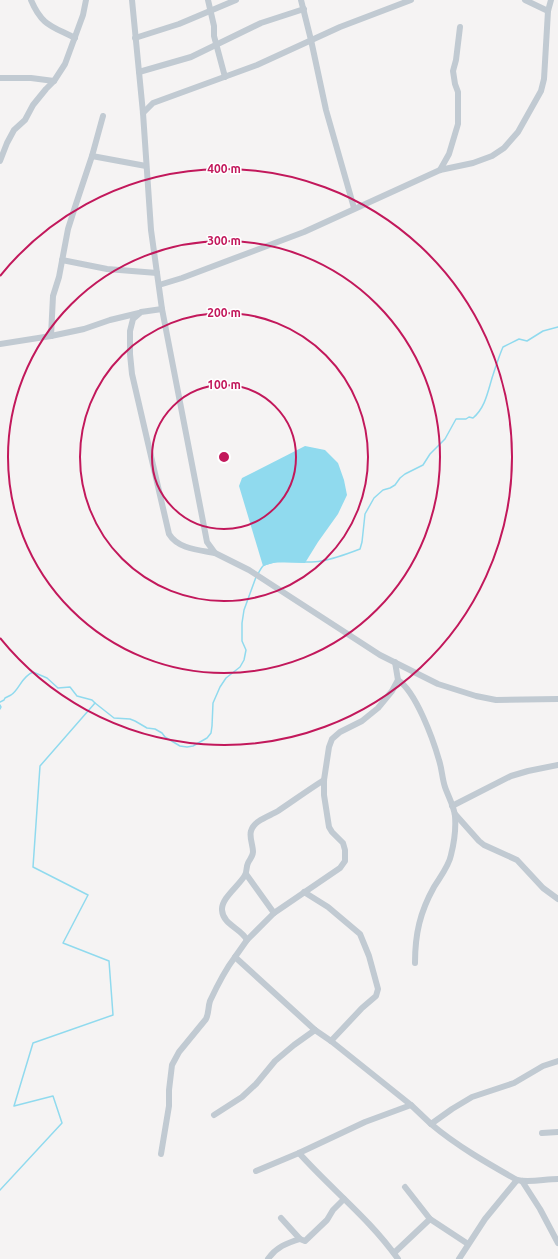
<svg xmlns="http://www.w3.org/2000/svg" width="558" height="1259" viewBox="0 0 558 1259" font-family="Ubuntu,sans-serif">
<rect width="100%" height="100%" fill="#f5f3f3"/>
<polygon fill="#90daee" points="305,446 325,450 338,463 344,480 347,495 338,514 318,542 305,563 276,562 263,566 239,486 242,478"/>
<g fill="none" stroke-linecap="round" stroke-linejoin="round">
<g stroke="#90daee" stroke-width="1.5">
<path d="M258 574C259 572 261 568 263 566 276 557 305 565 321 561 334 559 347 554 360 549L362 542 365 514 374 498 383 490 390 488 395 485 400 478 405 474 423 465 430 454 445 439 456 419H466L469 417 473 418C486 407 488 390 493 375 496 366 499 356 503 347L519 339 527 341 543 331 558 327"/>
<path d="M0 702 4 700 5 698C7 697 9 696 11 695 20 689 21 677 33 672L47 678 58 688 70 687 77 696 92 700 95 703"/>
<polyline points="0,705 1,707 0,709"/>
<polyline points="0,1190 62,1123 53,1096 14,1106 33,1043 113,1015 109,961 63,943 88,895 33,867 40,766 95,703 114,718 130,719 135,721 147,728 155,729 162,733 165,737 180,746 187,747 193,746 207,738 211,733 212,726 213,703 220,687 226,678 240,667 244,660 246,650 242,641 242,623 244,610 256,577"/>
</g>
<g stroke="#c1cad2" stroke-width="6">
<path d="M31 0C42 26 52 26 75 38"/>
<polyline points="132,0 143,113 151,230 162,309 207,542 215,553 249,570 380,655 438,684 476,696 496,700 558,699"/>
<polyline points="208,0 214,26 214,36 225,77"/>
<polyline points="301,0 311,40 326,110 354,208"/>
<polyline points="525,0 548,11"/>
<polyline points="135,38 179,24 236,0"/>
<polyline points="139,72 191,57 261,23 304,9"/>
<polyline points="0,78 31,78 54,81"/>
<polyline points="143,113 153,103 257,65 340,27 411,0"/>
<polyline points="92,156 146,166"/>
<polyline points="0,161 7,143 14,130 25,120 33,105 46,89 54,81 65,64 83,15 86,0"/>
<polyline points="440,170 449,154 458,124 458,92 455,84 453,71 456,60 460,27"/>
<polyline points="62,260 107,269 157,273"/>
<polyline points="159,285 182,278 304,232 440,170 473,163 492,156 504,148 518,132 541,91 544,79 548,11 551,0"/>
<path d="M162 309 141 312 133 319 130 331V354L132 374 169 534C178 549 199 550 215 553"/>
<polyline points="51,336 53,296 59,277 68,229 75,207 92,156 103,116"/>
<polyline points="0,344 51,336 84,329 110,320 139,313"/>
<polyline points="395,662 398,680 392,691 378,708 362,721 340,732 332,739 329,747 324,780 324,795 329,827 332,832 343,843 345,850 345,861 340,868 274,913 247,940 235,957 315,1030 331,1041 411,1105 431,1124 452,1109 472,1097 514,1083 543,1066 558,1061"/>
<path d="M398 680C416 692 433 739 439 760 442 769 442 778 445 787 448 796 454 806 455 816 456 828 454 843 451 855 449 866 440 877 434 887 420 912 415 934 415 963"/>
<polyline points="452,806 511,776 528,771 558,765"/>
<polyline points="455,814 479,841 484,845 517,860 543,888 558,899"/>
<polyline points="246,874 274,913"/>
<polyline points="304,892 328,907 360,934 369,956 378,989 376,996 362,1008 331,1041"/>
<path d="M247 940C241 928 223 925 222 910 221 898 240 885 245 875 247 872 246 867 248 863 250 859 253 856 253 852 253 845 249 837 251 831 254 820 270 816 278 811 293 801 308 790 324 780"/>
<polyline points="214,1115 242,1097 256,1084 275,1061 294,1045 315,1030"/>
<path d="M431 1124C457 1146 487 1163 517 1180 529 1183 545 1179 558 1179"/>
<polyline points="542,1133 558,1132"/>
<path d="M299 1153C331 1189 370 1219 398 1259"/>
<path d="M161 1154 169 1106V1090L172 1065 179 1052 206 1019C209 1013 208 1007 210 1001 217 986 225 970 235 957"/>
<polyline points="256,1171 299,1153 365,1122 411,1105"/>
<polyline points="522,1181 540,1209 558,1243"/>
<polyline points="405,1187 430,1219 468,1244"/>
<polyline points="281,1218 300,1239 305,1241 327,1220 333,1210 344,1199"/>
<polyline points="394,1253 430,1219"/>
<path d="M268 1259C276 1247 287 1243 300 1239"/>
<polyline points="459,1259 485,1219 517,1180"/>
</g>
</g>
<g fill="none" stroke="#c2185b" stroke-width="2">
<circle cx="224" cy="457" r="72"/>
<circle cx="224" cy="457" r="144"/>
<circle cx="224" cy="457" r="216"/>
<path d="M0 276A288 288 0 1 1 0 638"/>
</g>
<circle cx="224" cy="457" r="6" fill="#c2185b" stroke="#fff" stroke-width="2"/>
<g font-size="12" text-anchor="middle" font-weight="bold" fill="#c2185b" stroke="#fff" stroke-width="3" stroke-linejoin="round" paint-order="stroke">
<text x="224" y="173">400 m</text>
<text x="224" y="245">300 m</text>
<text x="224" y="317">200 m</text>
<text x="224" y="389">100 m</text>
</g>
</svg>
